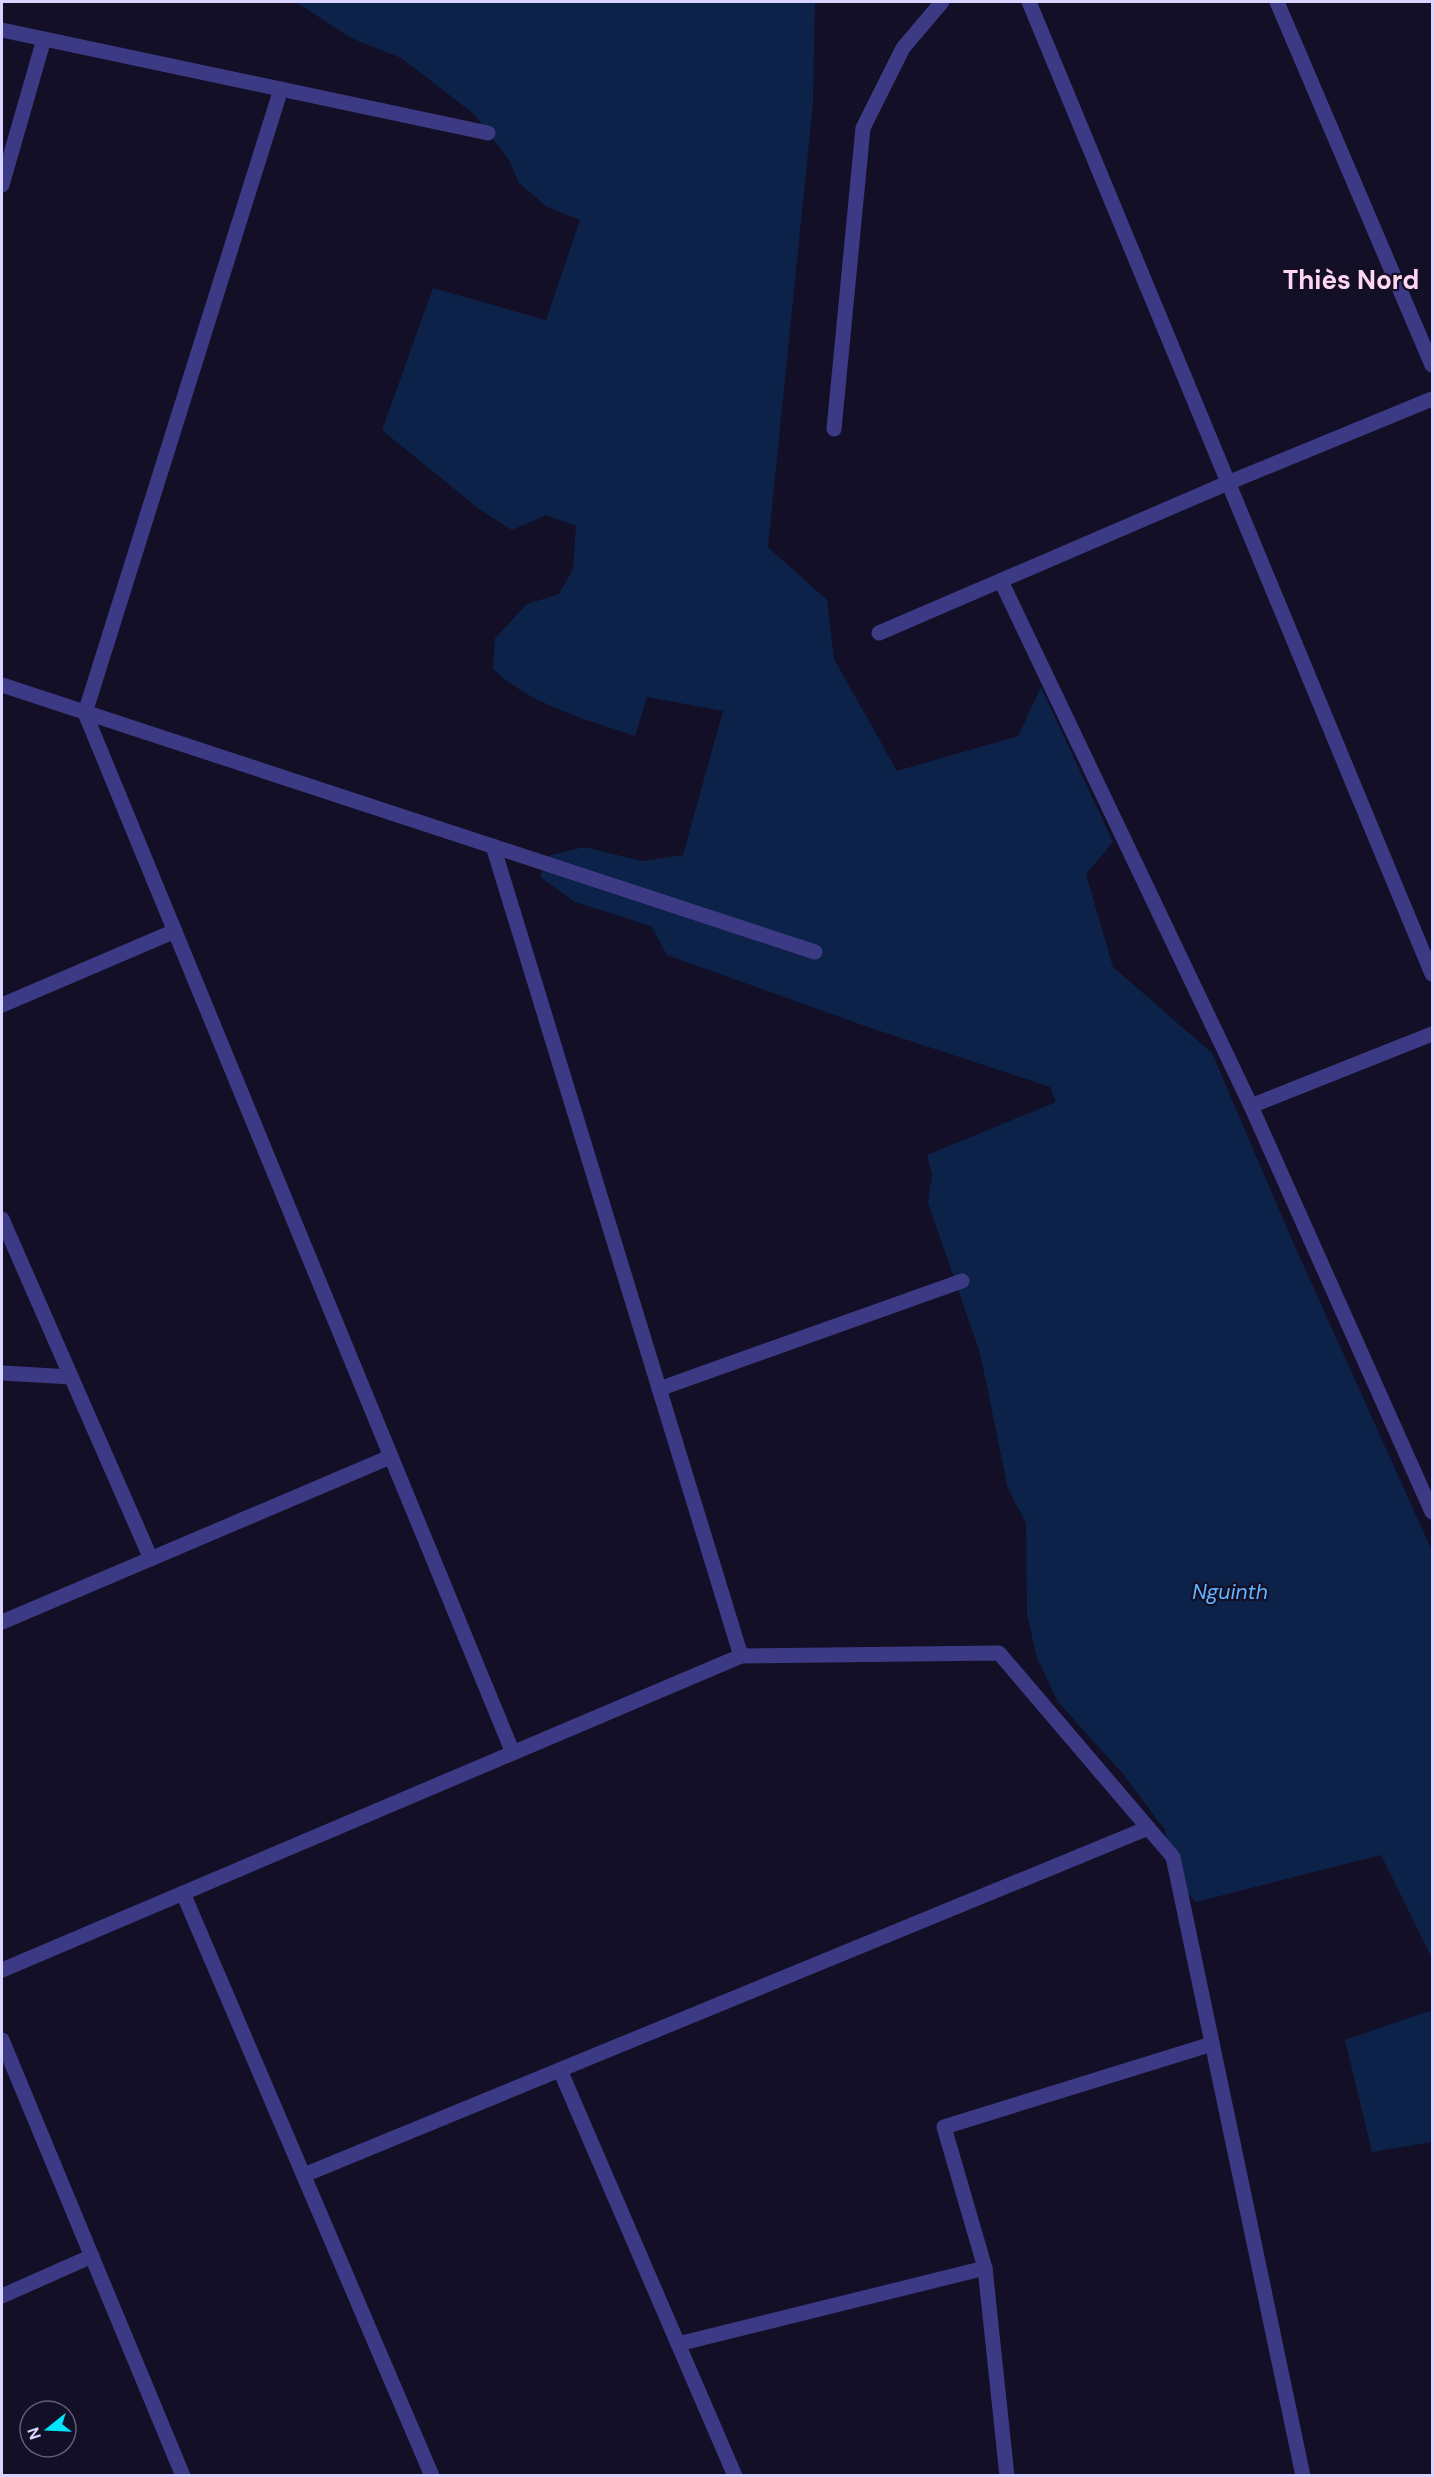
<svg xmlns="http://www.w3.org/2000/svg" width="1434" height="2477" viewBox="0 0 1434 2477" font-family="'DM Sans',sans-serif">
<rect width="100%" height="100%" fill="#130f26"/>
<g fill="#0c2248">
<path d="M296 2H815L813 103 768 547 827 600 834 659 897 771 1018 736 1041 687 1113 842 1086 874 1113 967 1212 1053 1289 1233 1432 1551V1958L1381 1855 1196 1902 1169 1873 1165 1830 1123 1774 1058 1702 1036 1656 1027 1613 1026 1523 1008 1489 980 1353 928 1203 932 1174 927 1155 1056 1102 1050 1087 862 1025 667 955 651 926 575 902 540 877 547 856 584 847 642 861 683 855 723 711 647 697 635 736C585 719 532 706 493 669L495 638 527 604 559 594 573 569 576 526 546 515 512 530 479 509 382 430 433 288 546 320 580 220 547 207 519 183 509 160 474 114 401 58 351 38Z"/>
<polygon points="1432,2010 1432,2142 1372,2152 1345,2040"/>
</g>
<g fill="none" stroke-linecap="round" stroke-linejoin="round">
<g stroke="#3d3a85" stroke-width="15">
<polyline points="1029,2 1432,974"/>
<polyline points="1277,2 1432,365"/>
<polyline points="2,30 488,133"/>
<polyline points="281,89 85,713 513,1753"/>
<polyline points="2,185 44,39"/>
<polyline points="834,429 863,128 903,48 942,2"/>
<polyline points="1001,581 1251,1106 1432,1512"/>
<polyline points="879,633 1230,482 1432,399"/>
<polyline points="2,685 815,952"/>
<polyline points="493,846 741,1656"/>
<polyline points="2,1005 175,931"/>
<polyline points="1251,1106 1432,1034"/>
<polyline points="2,1219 151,1559"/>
<polyline points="2,1373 71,1377"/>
<polyline points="659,1389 962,1281"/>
<polyline points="2,1622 390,1457"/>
<polyline points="183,1893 432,2476"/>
<polyline points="2,1970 741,1656 999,1653 1173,1857 1303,2476"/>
<polyline points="2,2040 183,2476"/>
<polyline points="560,2070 735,2476"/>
<polyline points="304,2175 1148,1828"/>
<polyline points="2,2296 92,2256"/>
<polyline points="678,2344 985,2268"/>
<polyline points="1007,2476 985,2268 944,2127 1212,2044"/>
</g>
</g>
<g text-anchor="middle" stroke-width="4.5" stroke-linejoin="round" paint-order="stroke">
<g font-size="21" font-style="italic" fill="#62b6ff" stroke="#130f26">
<text x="1230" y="1599">Nguinth</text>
</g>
<g font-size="26" font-weight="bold" fill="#ffd6f0" stroke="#130f26">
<text x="1351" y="289">Thiès Nord</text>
</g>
</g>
<rect width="1434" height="2477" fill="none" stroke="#d9d4ff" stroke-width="6"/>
<g transform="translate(48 2429) rotate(252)"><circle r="28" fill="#130f26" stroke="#625e7d" stroke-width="1.5"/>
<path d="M0-4.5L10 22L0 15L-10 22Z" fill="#00e5ff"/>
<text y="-9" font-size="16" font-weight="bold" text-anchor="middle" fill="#d9d4ff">N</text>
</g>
</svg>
